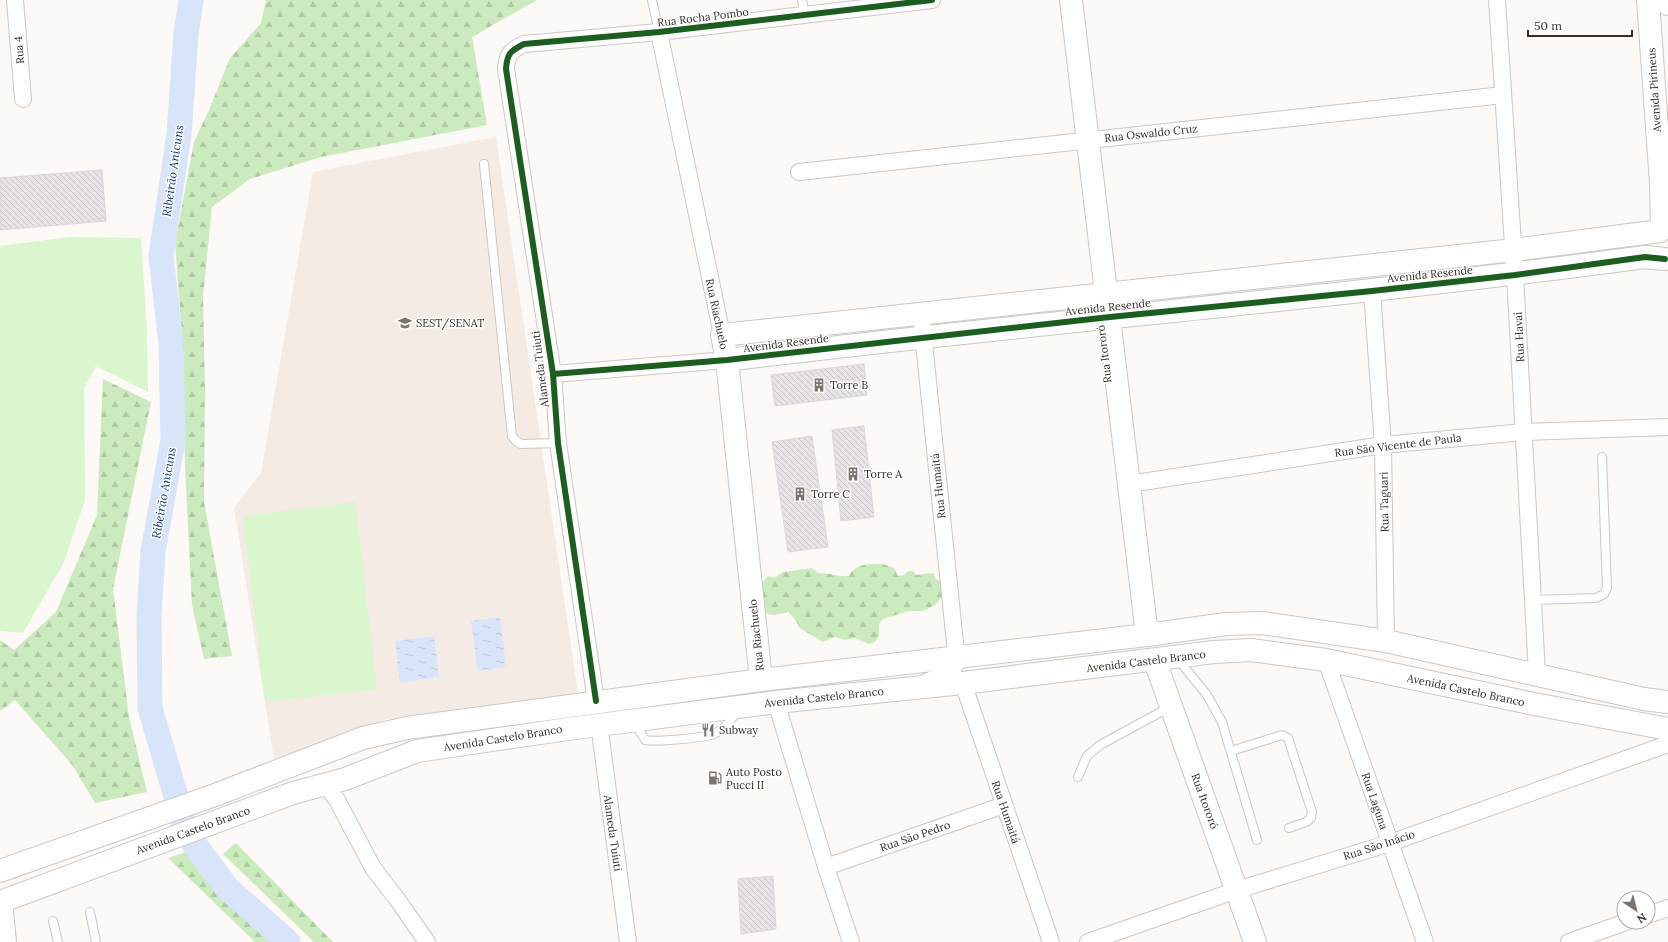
<svg xmlns="http://www.w3.org/2000/svg" width="1668" height="942" viewBox="0 0 1668 942" font-family="Lora,serif">
<defs>
<pattern id="forest-firs" width="22" height="20" patternUnits="userSpaceOnUse"><rect width="22" height="20" fill="#cbebbe"/><path d="M5 1l3.5 6h-7zM16 11l3.5 6h-7z" fill="#afcaa3"/></pattern>
<pattern id="water-ripples" width="26" height="14" patternUnits="userSpaceOnUse"><rect width="26" height="14" fill="#d8e4fa"/><path d="M2 4q2-2 4 0t4 0M15 11q2-2 4 0t4 0" fill="none" stroke="#bac4d6"/></pattern>
<pattern id="building-back-hatch" width="6" height="6" patternUnits="userSpaceOnUse"><rect width="6" height="6" fill="#e9e3e6"/><path d="M-1 5l2 2M0 0l6 6M5-1l2 2" fill="none" stroke="#c8c3c5"/></pattern>
</defs>
<rect width="100%" height="100%" fill="#fcf9f6"/>
<polygon fill="#f3ebe4" points="496,137 578,694 572,698 388,719 274,759 234,508 261,473 313,172"/>
<g fill="#daf6ce">
<polygon points="70,237 141,238 147,332 148,392 96,366 84,388 85,500 64,562 23,633 0,631 0,246"/>
<polygon points="355,502 377,689 265,702 243,516"/>
</g>
<g fill="url(#forest-firs)">
<polygon points="266,0 537,0 472,37 487,125 321,157 250,179 212,207 203,297 205,391 204,502 232,656 204,659 192,605 185,467 182,336 175,243 194,142 209,110 230,58 261,23"/>
<polygon points="103,379 151,402 113,589 129,717 147,792 95,803 73,766 15,700 0,711 0,640 14,650 56,612 97,515"/>
<path d="M883 564 894 568 898 576 904 575 908 571H913L916 575 934 573 935 578 942 583V597L935 605 923 611H909L883 619 879 624V636L875 642 869 644 855 638 845 640 835 637 823 642 801 629 793 617 788 612C783 613 776 615 772 615 758 613 760 596 760 585L768 576 774 578 783 572 812 568 818 573C829 573 838 577 849 576 855 563 870 564 883 564Z"/>
<polygon points="236,843 333,942 314,942 223,854"/>
<polygon points="186,852 272,942 255,942 168,858"/>
</g>
<g fill="url(#water-ripples)">
<polygon points="500,617 506,667 478,671 471,621"/>
<polygon points="434,636 439,677 400,682 395,641"/>
</g>
<g fill="none" stroke-linecap="round" stroke-linejoin="round">
<polyline stroke="#d8e4fa" stroke-width="25" points="191,0 186,34 179,134 161,256 171,344 173,440 153,552 149,615 150,708 187,834 227,888 288,942"/>
</g>
<g fill="url(#building-back-hatch)" stroke="#dcd6da">
<polygon points="102,170 106,221 0,230 0,178"/>
<polygon points="864,364 867,395 775,406 771,375"/>
<polygon points="864,426 874,517 841,521 832,430"/>
<polygon points="812,436 828,547 788,552 772,442"/>
<polygon points="773,876 776,929 741,934 738,879"/>
</g>
<g fill="none" stroke-linecap="round" stroke-linejoin="round">
<g stroke="#cdc7c2" stroke-width="10">
<g id="lane">
<polyline points="652,0 659,32"/>
<polyline points="802,0 805,15"/>
<polyline points="484,164 512,436 516,441 521,444 558,443"/>
<polyline points="1533,600 1596,598 1604,594 1607,588 1602,457"/>
<polyline points="1179,658 1185,668 1207,695 1222,722 1257,840"/>
<path d="M634 722 645 740C656 742 707 738 716 733 726 728 731 720 737 711"/>
<polyline points="1231,751 1282,735 1288,738 1312,812 1311,818 1306,822 1289,828"/>
<polyline points="1078,777 1087,756 1100,745 1170,707"/>
<polyline points="90,912 96,942"/>
<polyline points="53,921 58,942"/>
</g>
</g>
<g stroke="#cdc7c2" stroke-width="18">
<g id="street">
<polyline points="15,0 23,99"/>
<polyline points="1497,0 1515,275 1537,674"/>
<polyline points="659,32 722,335"/>
<polyline points="799,172 1503,95"/>
<polyline points="1372,291 1383,445 1386,641"/>
<polyline points="921,314 957,662 953,670 926,682"/>
<polyline points="553,374 727,360"/>
<polyline points="1129,484 1383,445 1524,432 1668,427"/>
<polyline points="1326,660 1425,942"/>
<polyline points="963,683 1051,942"/>
<path d="M596 701 558 443 553 374 506 69C507 54 510 51 524 44L659 32 932 0"/>
<polyline points="776,702 826,867 851,942"/>
<polyline points="599,724 628,942"/>
<polyline points="325,784 337,800 373,868 397,899 427,942"/>
<polyline points="826,867 1004,805"/>
<polyline points="4,900 8,942"/>
<polyline points="1648,915 1668,908"/>
<polyline points="1088,942 1237,890 1390,843 1668,744"/>
<polyline points="1569,942 1626,922"/>
</g>
</g>
<g stroke="#cdc7c2" stroke-width="24">
<g id="secondary">
<polyline points="1071,0 1147,635"/>
<polyline points="1648,0 1661,184 1662,228"/>
<polyline points="1668,0 1668,4"/>
<path d="M727 360C1033 322 1340 298 1645 257L1665 259"/>
<polyline points="1155,661 1255,942"/>
<polyline points="761,680 727,360 722,335 1514,250 1660,231"/>
</g>
</g>
<g stroke="#cdc7c2" stroke-width="24">
<polyline id="primary" points="0,902 293,793 345,779 417,751 568,729 776,702 963,683 1214,652 1251,650 1326,660 1534,704 1668,729"/>
</g>
<g stroke="#cdc7c2" stroke-width="24">
<polyline id="highway" points="0,871 215,795 363,738 407,728 761,680 1147,635 1226,624 1262,623 1386,641 1644,699 1668,702"/>
</g>
<use href="#lane" stroke="#fffefe" stroke-width="8"/>
<use href="#street" stroke="#fffefe" stroke-width="16"/>
<use href="#secondary" stroke="#fffefe" stroke-width="22"/>
<use href="#primary" stroke="#fffefe" stroke-width="22"/>
<use href="#highway" stroke="#fffefe" stroke-width="22"/>
<g stroke="#fff" stroke-width="8">
<g id="cycleway">
<polyline points="553,374 727,360 1110,317 1372,291 1515,275 1645,257 1665,259"/>
<path d="M596 701 558 443 553 374 506 69C507 54 510 51 524 44L659 32 932 0"/>
</g>
</g>
<use href="#cycleway" stroke="#1b5e20" stroke-width="6"/>
</g>
<defs>
<g id="university-bare" transform="scale(1.08)"><path d="M0-5L7-2L0 1L-7-2ZM-4 1L0 2.5L4 1V4Q0 6-4 4Z" fill="#7b746d" stroke="#fff" stroke-width="2.5" paint-order="stroke"/></g>
<g id="building-bare" transform="scale(1.08)"><path d="M-4-6H4V6H1V3H-1V6H-4ZM-2.5-4.3h1.7v1.8h-1.7ZM.8-4.3h1.7v1.8H.8ZM-2.5-1h1.7V.8h-1.7ZM.8-1h1.7V.8H.8Z" fill="#7b746d" stroke="#fff" stroke-width="2.5" paint-order="stroke"/></g>
<g id="restaurant-bare" transform="scale(1.08)"><path d="M-5-6h1v4h1v-4h1v4h1v-4h1v5L-1.5 .5V6h-2V.5L-5-1ZM5-6V6H3V1.5H1.5Q1.5-4 5-6Z" fill="#7b746d" stroke="#fff" stroke-width="2.5" paint-order="stroke"/></g>
<g id="fuel-bare" transform="scale(1.08)"><path d="M-5.5-6h7V0h2V4h1.3V-2.5L3-4.5l.8-.8L6-3V5H2.5V1h-1V6h-7ZM-4.2-4.7v3.2H.2V-4.7Z" fill="#7b746d" stroke="#fff" stroke-width="2.5" paint-order="stroke"/></g>
</defs>
<g fill-rule="evenodd">
<use href="#university-bare" x="405" y="323"/>
<use href="#building-bare" x="819" y="385"/>
<use href="#building-bare" x="853" y="474"/>
<use href="#building-bare" x="800" y="494"/>
<use href="#restaurant-bare" x="708" y="730"/>
<use href="#fuel-bare" x="715" y="778"/>
</g>
<g text-anchor="middle" stroke-width="3" stroke-linejoin="round" paint-order="stroke">
<g font-size="11" fill="#352c23" stroke="#fff">
<text transform="translate(703 17) rotate(-7)" y="4">Rua Rocha Pombo</text>
<text transform="translate(19 50) rotate(-95)" y="4">Rua 4</text>
<text transform="translate(1654 90) rotate(-94)" y="4">Avenida Pirineus</text>
<text transform="translate(1151 133) rotate(-6)" y="4">Rua Oswaldo Cruz</text>
<text transform="translate(1430 274) rotate(-6)" y="4">Avenida Resende</text>
<text transform="translate(1108 307) rotate(-6)" y="4">Avenida Resende</text>
<text transform="translate(717 314) rotate(78)" y="4">Rua Riachuelo</text>
<text transform="translate(1519 337) rotate(-93)" y="4">Rua Havaí</text>
<text transform="translate(786 343) rotate(-7)" y="4">Avenida Resende</text>
<text transform="translate(1104 354) rotate(-97)" y="4">Rua Itororó</text>
<text transform="translate(540 369) rotate(-97)" y="4">Alameda Tuiuti</text>
<text transform="translate(1398 445) rotate(-7)" y="4">Rua São Vicente de Paula</text>
<text transform="translate(938 486) rotate(-96)" y="4">Rua Humaitá</text>
<text transform="translate(1384 502) rotate(-91)" y="4">Rua Taguari</text>
<text transform="translate(756 635) rotate(-96)" y="4">Rua Riachuelo</text>
<text transform="translate(1146 661) rotate(-7)" y="4">Avenida Castelo Branco</text>
<text transform="translate(1466 690) rotate(12)" y="4">Avenida Castelo Branco</text>
<text transform="translate(824 697) rotate(-6)" y="4">Avenida Castelo Branco</text>
<text transform="translate(503 738) rotate(-9)" y="4">Avenida Castelo Branco</text>
<text transform="translate(1205 801) rotate(70)" y="4">Rua Itororó</text>
<text transform="translate(1375 801) rotate(71)" y="4">Rua Laguna</text>
<text transform="translate(1006 812) rotate(71)" y="4">Rua Humaitá</text>
<text transform="translate(193 830) rotate(-20)" y="4">Avenida Castelo Branco</text>
<text transform="translate(613 833) rotate(82)" y="4">Alameda Tuiuti</text>
<text transform="translate(915 836) rotate(-19)" y="4">Rua São Pedro</text>
<text transform="translate(1379 845) rotate(-18)" y="4">Rua São Inácio</text>
</g>
<g font-size="11" fill="#352c23" stroke="#fff" text-anchor="start">
<text x="416" y="327">SEST/SENAT</text>
<text x="830" y="389">Torre B</text>
<text x="864" y="478">Torre A</text>
<text x="811" y="498">Torre C</text>
<text x="719" y="734">Subway</text>
<text x="726" y="776">Auto Posto<tspan x="726" dy="13">Pucci II</tspan></text>
</g>
<g font-size="12" font-style="italic" fill="#0b3375" stroke="#fff">
<text transform="translate(173 171) rotate(-82)" y="4">Ribeirão Anicuns</text>
<text transform="translate(164 493) rotate(-80)" y="4">Ribeirão Anicuns</text>
</g>
</g>
<g transform="translate(1636 910) rotate(145)"><circle r="19" fill="#ffffff" stroke="#aeaba7"/>
<path d="M0-3L7 15L0 10L-7 15Z" fill="#7b746d"/>
<text y="-6" font-size="11" font-weight="bold" text-anchor="middle" fill="#352c23">N</text>
</g>
<path d="M1528 30v6h104v-6" fill="none" stroke="#352c23" stroke-width="2"/>
<text x="1534" y="30" font-size="12" fill="#352c23" stroke="#ffffff" stroke-width="3" paint-order="stroke">50 m</text>
</svg>
